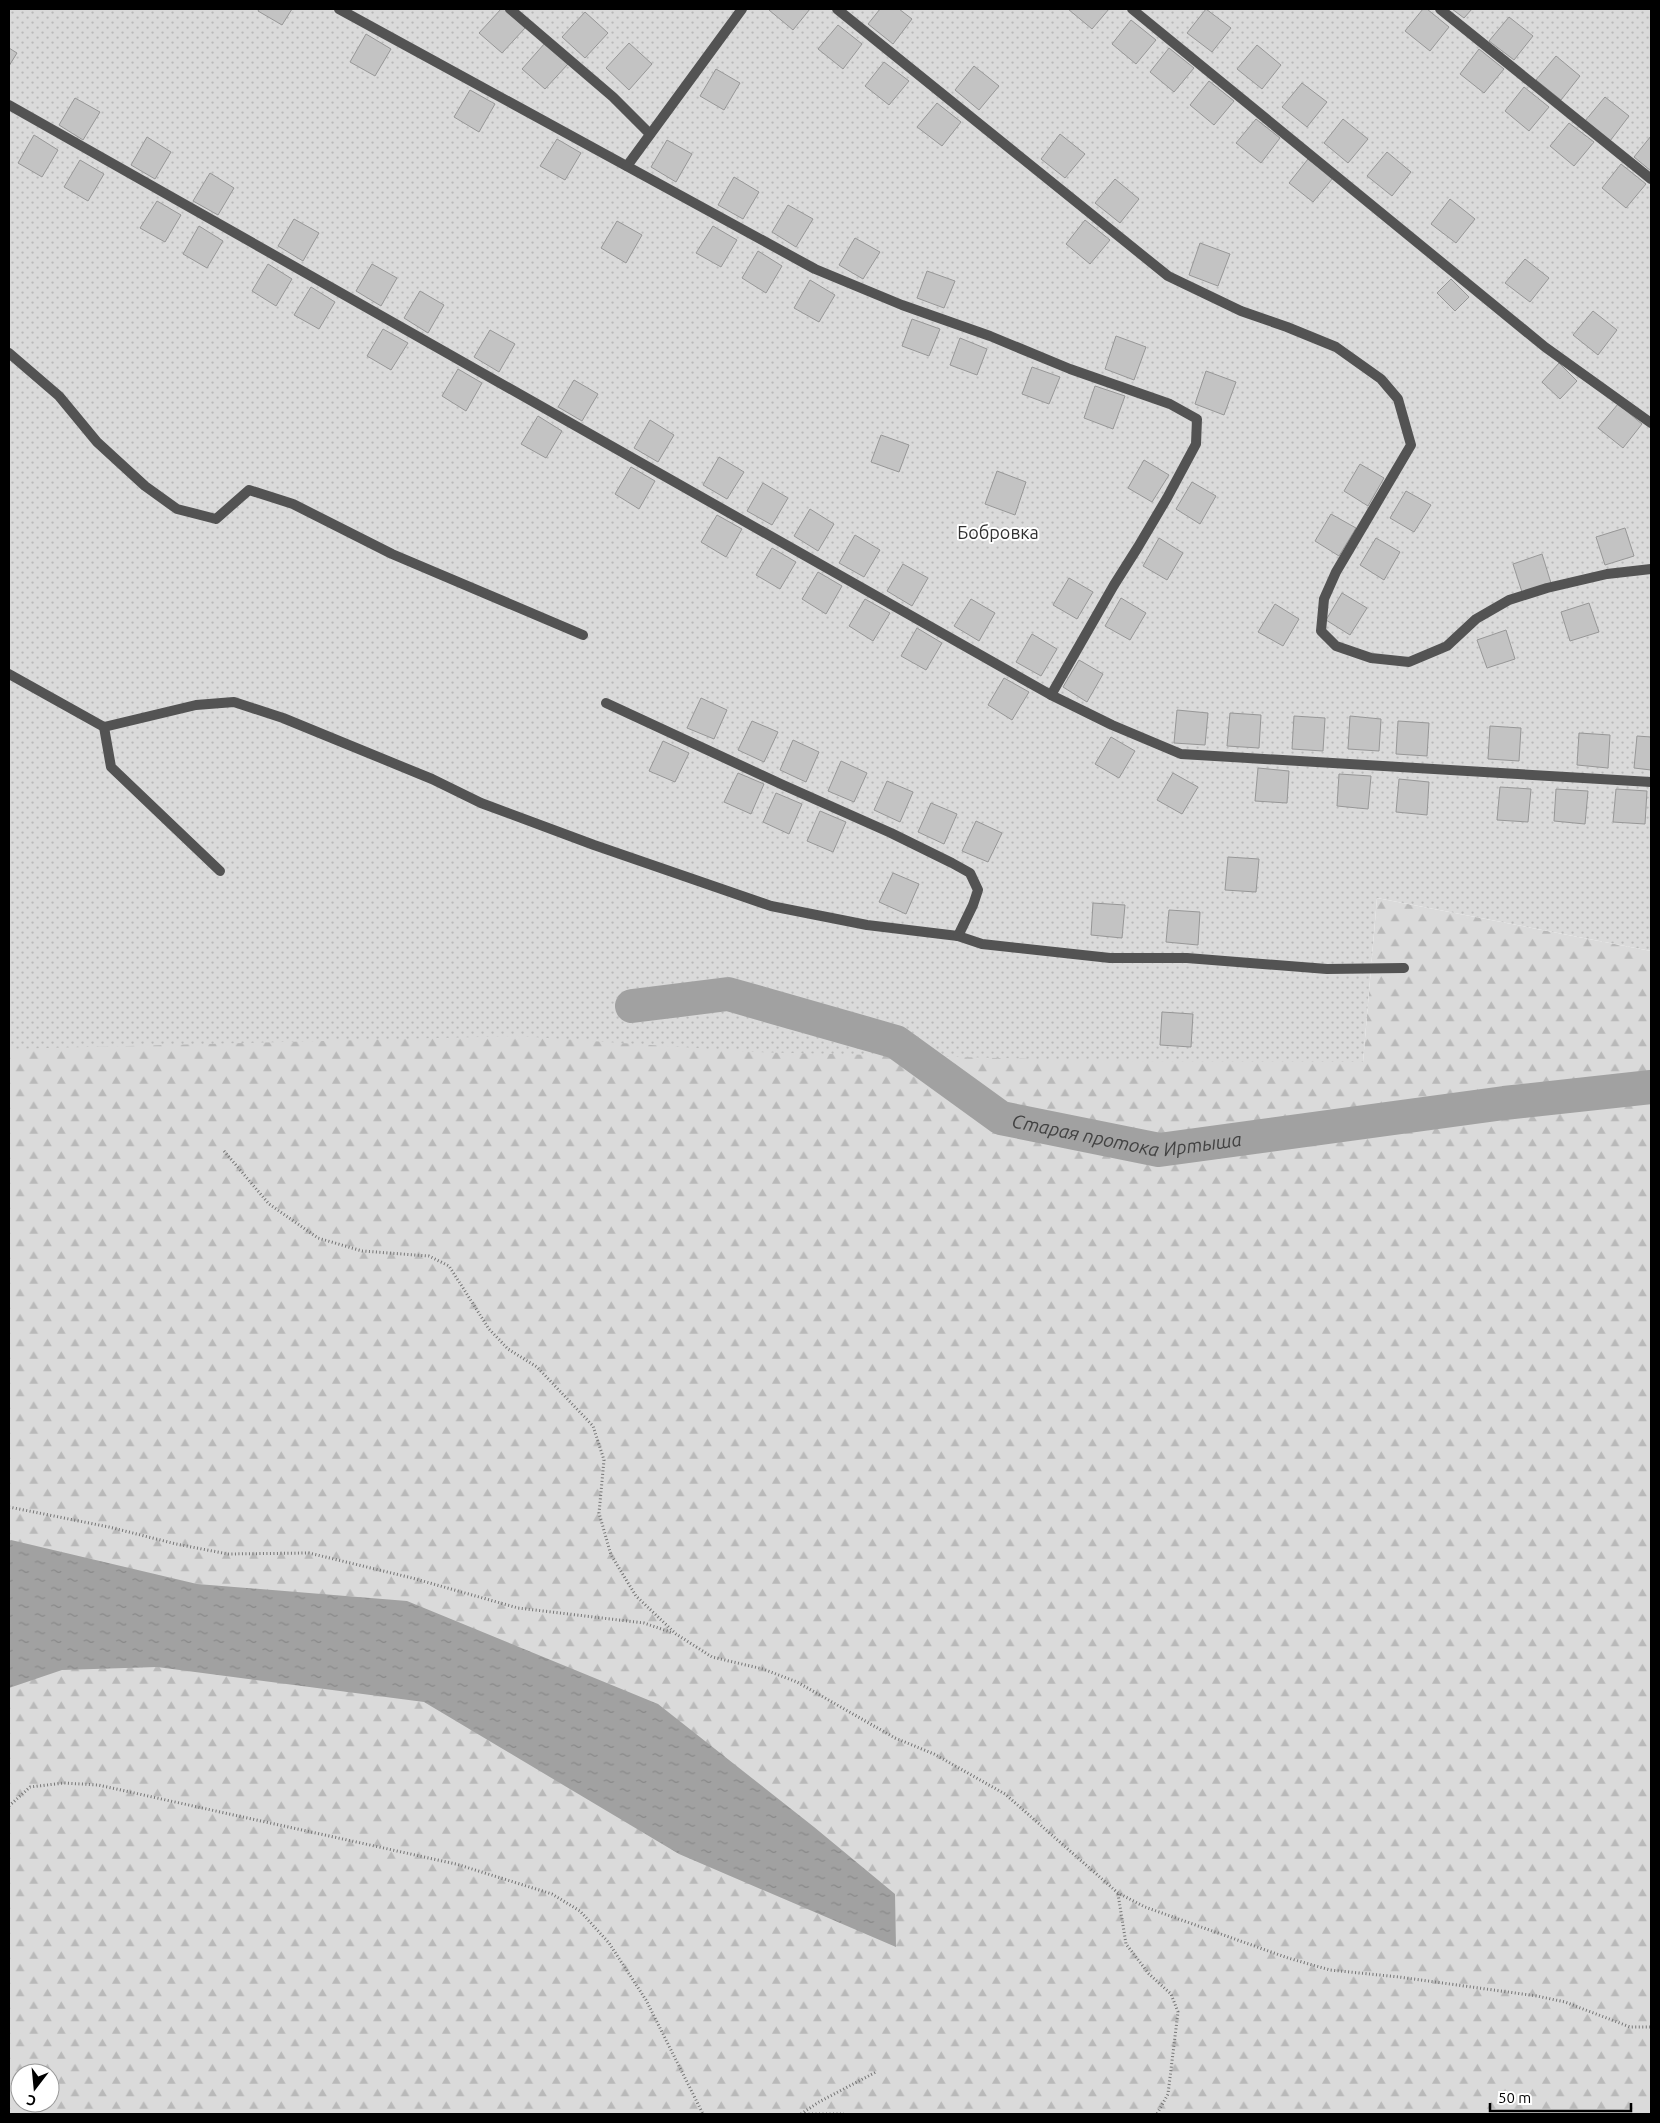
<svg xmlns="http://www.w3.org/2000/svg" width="1660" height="2123" viewBox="0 0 1660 2123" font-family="Ubuntu,sans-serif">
<defs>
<pattern id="forest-firs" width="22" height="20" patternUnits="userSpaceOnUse" patternTransform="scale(1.25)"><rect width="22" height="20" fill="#dadada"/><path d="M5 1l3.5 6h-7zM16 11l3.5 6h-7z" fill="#b9b9b9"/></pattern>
<pattern id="garden-dots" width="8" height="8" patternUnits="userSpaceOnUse" patternTransform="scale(1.25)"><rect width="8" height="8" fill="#dadada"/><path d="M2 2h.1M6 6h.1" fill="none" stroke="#b9b9b9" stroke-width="1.8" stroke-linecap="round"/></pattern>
<pattern id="water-ripples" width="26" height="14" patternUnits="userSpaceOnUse" patternTransform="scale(1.25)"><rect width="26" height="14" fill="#a1a1a1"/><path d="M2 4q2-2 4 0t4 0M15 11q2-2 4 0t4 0" fill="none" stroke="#898989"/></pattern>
</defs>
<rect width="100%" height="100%" fill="#fff"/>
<path fill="url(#forest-firs)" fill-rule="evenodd" d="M9 736 1363 1062 1377 898 1651 951V2114H9ZM20 2073H50V2103H20Z"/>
<polygon fill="url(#garden-dots)" points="9,9 1651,9 1651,951 1377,898 1363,1062 1117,1061 755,1052 517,1036 9,1049"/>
<polygon fill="url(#water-ripples)" points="11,1540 197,1584 407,1601 658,1704 814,1827 895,1894 896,1947 679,1854 424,1702 157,1667 62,1670 9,1688 9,1541"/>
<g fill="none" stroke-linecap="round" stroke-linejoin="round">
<path stroke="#a1a1a1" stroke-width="34" id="s1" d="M632 1006 728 994 896 1042 1001 1118 1159 1150 1504 1103 1651 1087"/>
</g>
<g fill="#c3c3c3" stroke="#979797">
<polygon points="259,9 292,9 282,25 258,11"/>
<polygon points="501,9 504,9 525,28 502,53 479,33"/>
<polygon points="770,9 810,9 793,30 769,10"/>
<polygon points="880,9 899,9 912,19 893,44 868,24"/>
<polygon points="1068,9 1109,9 1092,29"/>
<polygon points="1206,9 1231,28 1212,52 1187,33"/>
<polygon points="1423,9 1427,9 1449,27 1430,51 1405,31"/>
<polygon points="1452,9 1472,9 1464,18"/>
<polygon points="585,12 608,33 585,58 562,37"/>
<polygon points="1509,17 1533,36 1514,60 1489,41"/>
<polygon points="1131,20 1156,40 1136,64 1112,44"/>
<polygon points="838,25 862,44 843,69 818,49"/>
<polygon points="366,34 391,49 375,76 350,62"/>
<polygon points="545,43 568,64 545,89 522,69"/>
<polygon points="629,43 652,64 629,90 606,68"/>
<polygon points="1257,45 1281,65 1262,89 1237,69"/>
<polygon points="9,48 17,53 9,66"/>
<polygon points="1169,48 1194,68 1174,92 1150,72"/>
<polygon points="1479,49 1504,69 1484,93 1460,74"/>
<polygon points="1556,56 1580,76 1561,100 1536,80"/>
<polygon points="884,62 909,81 889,105 865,86"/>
<polygon points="974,66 999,86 979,110 955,90"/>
<polygon points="716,69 740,83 724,110 700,96"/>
<polygon points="1209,81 1234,101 1214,125 1190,105"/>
<polygon points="1302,83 1327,102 1307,127 1282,107"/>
<polygon points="1524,87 1549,107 1529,131 1505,111"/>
<polygon points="470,90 495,104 479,132 454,117"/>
<polygon points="1605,97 1629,116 1610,141 1585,121"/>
<polygon points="75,98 100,112 83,140 59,125"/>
<polygon points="937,103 961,122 942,146 917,127"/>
<polygon points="1256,119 1280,138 1261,163 1236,143"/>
<polygon points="1343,119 1368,139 1348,163 1324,143"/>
<polygon points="1569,123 1594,142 1574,166 1550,146"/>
<polygon points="1060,134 1085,154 1065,178 1041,159"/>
<polygon points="34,135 58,150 42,177 18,163"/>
<polygon points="1651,136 1651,171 1634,157"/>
<polygon points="147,137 171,152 155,179 131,165"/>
<polygon points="557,139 581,153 565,180 540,166"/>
<polygon points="667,140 692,154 676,182 651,167"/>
<polygon points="1387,152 1411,172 1392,196 1367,176"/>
<polygon points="1308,159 1333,178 1313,202 1289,183"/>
<polygon points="80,160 104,174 88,201 64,187"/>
<polygon points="1621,164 1646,184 1626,208 1602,188"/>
<polygon points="210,173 234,188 218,215 193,201"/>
<polygon points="734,177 759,192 743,219 718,205"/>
<polygon points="1115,179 1139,199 1120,223 1095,203"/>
<polygon points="1450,199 1475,219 1456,243 1431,224"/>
<polygon points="157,201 181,215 165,242 140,228"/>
<polygon points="788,205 813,219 796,247 772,232"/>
<polygon points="294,219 319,233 303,261 278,246"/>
<polygon points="1085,220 1110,240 1090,264 1066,244"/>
<polygon points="617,221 642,235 626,263 601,248"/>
<polygon points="199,226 223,241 207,268 183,254"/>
<polygon points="713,226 737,240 721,267 696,253"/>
<polygon points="855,238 880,252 863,279 839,265"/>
<polygon points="1200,243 1230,254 1218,286 1189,275"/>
<polygon points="758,251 782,266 766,293 742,278"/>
<polygon points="1525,259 1549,278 1530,302 1505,283"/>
<polygon points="268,264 292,279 276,306 252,291"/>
<polygon points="372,264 397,278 381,306 356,291"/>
<polygon points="927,271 955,281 944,308 917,298"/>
<polygon points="1451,279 1469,297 1455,311 1437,293"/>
<polygon points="810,280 835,295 819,322 794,308"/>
<polygon points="311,287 335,302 319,329 294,315"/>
<polygon points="420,291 444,305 428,333 404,318"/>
<polygon points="1593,311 1617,330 1598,355 1573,335"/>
<polygon points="912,319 940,329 929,356 902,346"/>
<polygon points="383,329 408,343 391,370 367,356"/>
<polygon points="490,330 515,344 499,372 474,357"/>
<polygon points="1116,336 1146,347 1134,380 1105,369"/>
<polygon points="960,338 987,349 977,375 950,365"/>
<polygon points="1559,363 1577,381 1560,399 1542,382"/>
<polygon points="1032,367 1060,377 1049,404 1022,394"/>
<polygon points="458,369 482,383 466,411 442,396"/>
<polygon points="1206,371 1236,382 1224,415 1195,404"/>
<polygon points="574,380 598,394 582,421 558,407"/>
<polygon points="1095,386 1125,396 1113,429 1084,418"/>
<polygon points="1618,404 1642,424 1623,448 1598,428"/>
<polygon points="538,416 562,431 546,458 521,444"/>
<polygon points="650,420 674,435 658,462 634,448"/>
<polygon points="881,435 909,445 899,472 871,462"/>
<polygon points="719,457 744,472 727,499 703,485"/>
<polygon points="1144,460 1169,475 1152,502 1128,488"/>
<polygon points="1360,464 1384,478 1368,506 1344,491"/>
<polygon points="631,467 655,481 639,509 615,494"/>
<polygon points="997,471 1026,482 1015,515 985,504"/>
<polygon points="1192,482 1216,496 1200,524 1176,509"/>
<polygon points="763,483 788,498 772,525 747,511"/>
<polygon points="1406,491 1431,505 1414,532 1390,518"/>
<polygon points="810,509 834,524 818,551 794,536"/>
<polygon points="1331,514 1356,528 1339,556 1315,541"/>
<polygon points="717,515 742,529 726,557 701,542"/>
<polygon points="1625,528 1634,556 1605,565 1596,537"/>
<polygon points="855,535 880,550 864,577 839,563"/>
<polygon points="1159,538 1183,553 1167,580 1143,566"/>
<polygon points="1376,538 1400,552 1384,580 1360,565"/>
<polygon points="772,548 796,562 780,589 756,575"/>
<polygon points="1542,554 1551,583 1522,592 1513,564"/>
<polygon points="903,564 928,578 912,606 887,591"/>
<polygon points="818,572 842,586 826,614 802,599"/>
<polygon points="1069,578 1093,592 1077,619 1053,605"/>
<polygon points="1342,593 1367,608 1350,635 1326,620"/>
<polygon points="1121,598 1146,613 1130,640 1105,626"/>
<polygon points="865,599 890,613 873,641 849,626"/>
<polygon points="971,599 995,613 979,641 954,626"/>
<polygon points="1589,603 1599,632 1570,641 1561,612"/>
<polygon points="1275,604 1299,619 1283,646 1258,632"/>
<polygon points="917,628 942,643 926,670 901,656"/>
<polygon points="1506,630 1515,659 1487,668 1477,640"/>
<polygon points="1032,634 1057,649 1041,676 1016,662"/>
<polygon points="1079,660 1103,674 1087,702 1063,687"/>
<polygon points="1004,678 1029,692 1012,720 988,705"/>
<polygon points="701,698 727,710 714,739 687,728"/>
<polygon points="1177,710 1208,713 1205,745 1174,743"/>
<polygon points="1230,713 1261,715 1259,748 1227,746"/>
<polygon points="1294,716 1325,718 1323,751 1292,749"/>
<polygon points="1350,716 1381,719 1379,751 1348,749"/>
<polygon points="752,721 778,732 764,762 738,750"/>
<polygon points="1398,721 1429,723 1427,756 1396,754"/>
<polygon points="1490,726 1521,728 1519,761 1488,759"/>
<polygon points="1579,733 1610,735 1608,768 1577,765"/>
<polygon points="1637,736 1651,737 1651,770 1634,768"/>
<polygon points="1111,737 1135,751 1119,778 1095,764"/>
<polygon points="793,740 819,752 806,782 780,770"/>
<polygon points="663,741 689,753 675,782 649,771"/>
<polygon points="841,761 867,773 854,802 828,791"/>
<polygon points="1258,768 1289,771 1287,803 1255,801"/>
<polygon points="738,773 764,784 751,814 724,802"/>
<polygon points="1173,773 1198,787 1182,814 1157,800"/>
<polygon points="1339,774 1371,776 1368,809 1337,806"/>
<polygon points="1399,779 1429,782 1427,815 1396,812"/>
<polygon points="887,781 913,792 900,822 874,810"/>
<polygon points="1500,787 1531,789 1528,822 1497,820"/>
<polygon points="1556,789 1588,791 1585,824 1554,821"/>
<polygon points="1616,789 1647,791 1645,824 1613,822"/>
<polygon points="776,793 802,804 789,834 763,822"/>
<polygon points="931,803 957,814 944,844 918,832"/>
<polygon points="820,811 846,822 833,852 807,841"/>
<polygon points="976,821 1002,833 988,862 962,851"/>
<polygon points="1228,857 1259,859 1256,892 1225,890"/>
<polygon points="893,873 919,884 906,914 879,902"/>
<polygon points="1093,903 1125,905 1122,938 1091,935"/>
<polygon points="1169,910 1200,912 1198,945 1166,942"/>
<polygon points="1162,1012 1193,1014 1191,1047 1160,1045"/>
</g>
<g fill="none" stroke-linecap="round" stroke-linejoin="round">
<g stroke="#757575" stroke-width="3" stroke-dasharray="1 2.5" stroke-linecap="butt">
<polyline points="224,1151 269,1204 318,1238 362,1251 429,1256 449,1266 489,1329 508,1349 537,1367 593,1426 604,1460 599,1513 611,1555 636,1596 676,1634 712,1657 763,1669 797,1682 895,1738 934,1754 1005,1794 1118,1893 1145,1907 1288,1958 1330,1970 1399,1977 1537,1996 1565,2002 1630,2027 1651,2027"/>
<polyline points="9,1507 109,1527 176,1544 228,1554 309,1553 412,1578 518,1608 644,1623 673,1633"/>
<polyline points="9,1806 30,1787 64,1783 98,1785 456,1864 552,1894 580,1911 609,1943 646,2000 703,2114"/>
<polyline points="1118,1894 1126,1944 1149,1974 1171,1994 1178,2012 1168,2094 1157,2114"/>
<polyline points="801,2114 819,2102 876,2072"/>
<polyline points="805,2114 844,2114"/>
</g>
<polyline stroke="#535353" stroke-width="10" points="104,727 111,767 220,871"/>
<g stroke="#535353" stroke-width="10">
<polyline points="339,9 815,269 902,305 990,336 1070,369 1170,404 1197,419 1196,444 1167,498 1138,547 1114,585 1051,695"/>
<polyline points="510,9 613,97 650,134"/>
<polyline points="837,9 1168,276 1241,311 1287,327 1336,347 1381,379 1398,399 1411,445 1336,572 1324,599 1321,631 1336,646 1371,658 1409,662 1447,646 1476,619 1509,600 1547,588 1607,574 1651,569"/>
<polyline points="1132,9 1545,347 1651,423"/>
<polyline points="1440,9 1651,179"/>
<polyline points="9,105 1051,695 1112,725 1181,754 1651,782"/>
<polyline points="627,166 742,9"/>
<polyline points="9,353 59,396 97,442 145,486 177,509 216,519 249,490 293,504 392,554 583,635"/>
<polyline points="9,674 104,727 196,705 234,702 283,718 432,779 481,803 594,845 771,906 867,925 958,936 982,944 1110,958 1187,958 1327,969 1404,968"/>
<polyline points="606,703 783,785 891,833 952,863 970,873 978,890 973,905 958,936"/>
</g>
</g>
<g text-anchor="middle" stroke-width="4" stroke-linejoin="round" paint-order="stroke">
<g font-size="18" fill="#313131" stroke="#fff">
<text x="998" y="539">Бобровка</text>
</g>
<g font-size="19" font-style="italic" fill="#424242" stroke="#fff">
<text dy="7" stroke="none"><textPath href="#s1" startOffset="529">Старая протока Иртыша</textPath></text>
</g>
</g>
<rect width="1660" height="2123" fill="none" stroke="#000000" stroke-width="20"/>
<g transform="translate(35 2088) rotate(196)"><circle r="24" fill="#ffffff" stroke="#999999"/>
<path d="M0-4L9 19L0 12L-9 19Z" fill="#000000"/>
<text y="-8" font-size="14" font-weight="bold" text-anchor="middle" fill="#000000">С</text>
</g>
<path d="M1490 2103v8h141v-8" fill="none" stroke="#000000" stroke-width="2.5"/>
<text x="1498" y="2103" font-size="15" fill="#000000" stroke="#ffffff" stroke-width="4" paint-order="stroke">50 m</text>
</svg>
